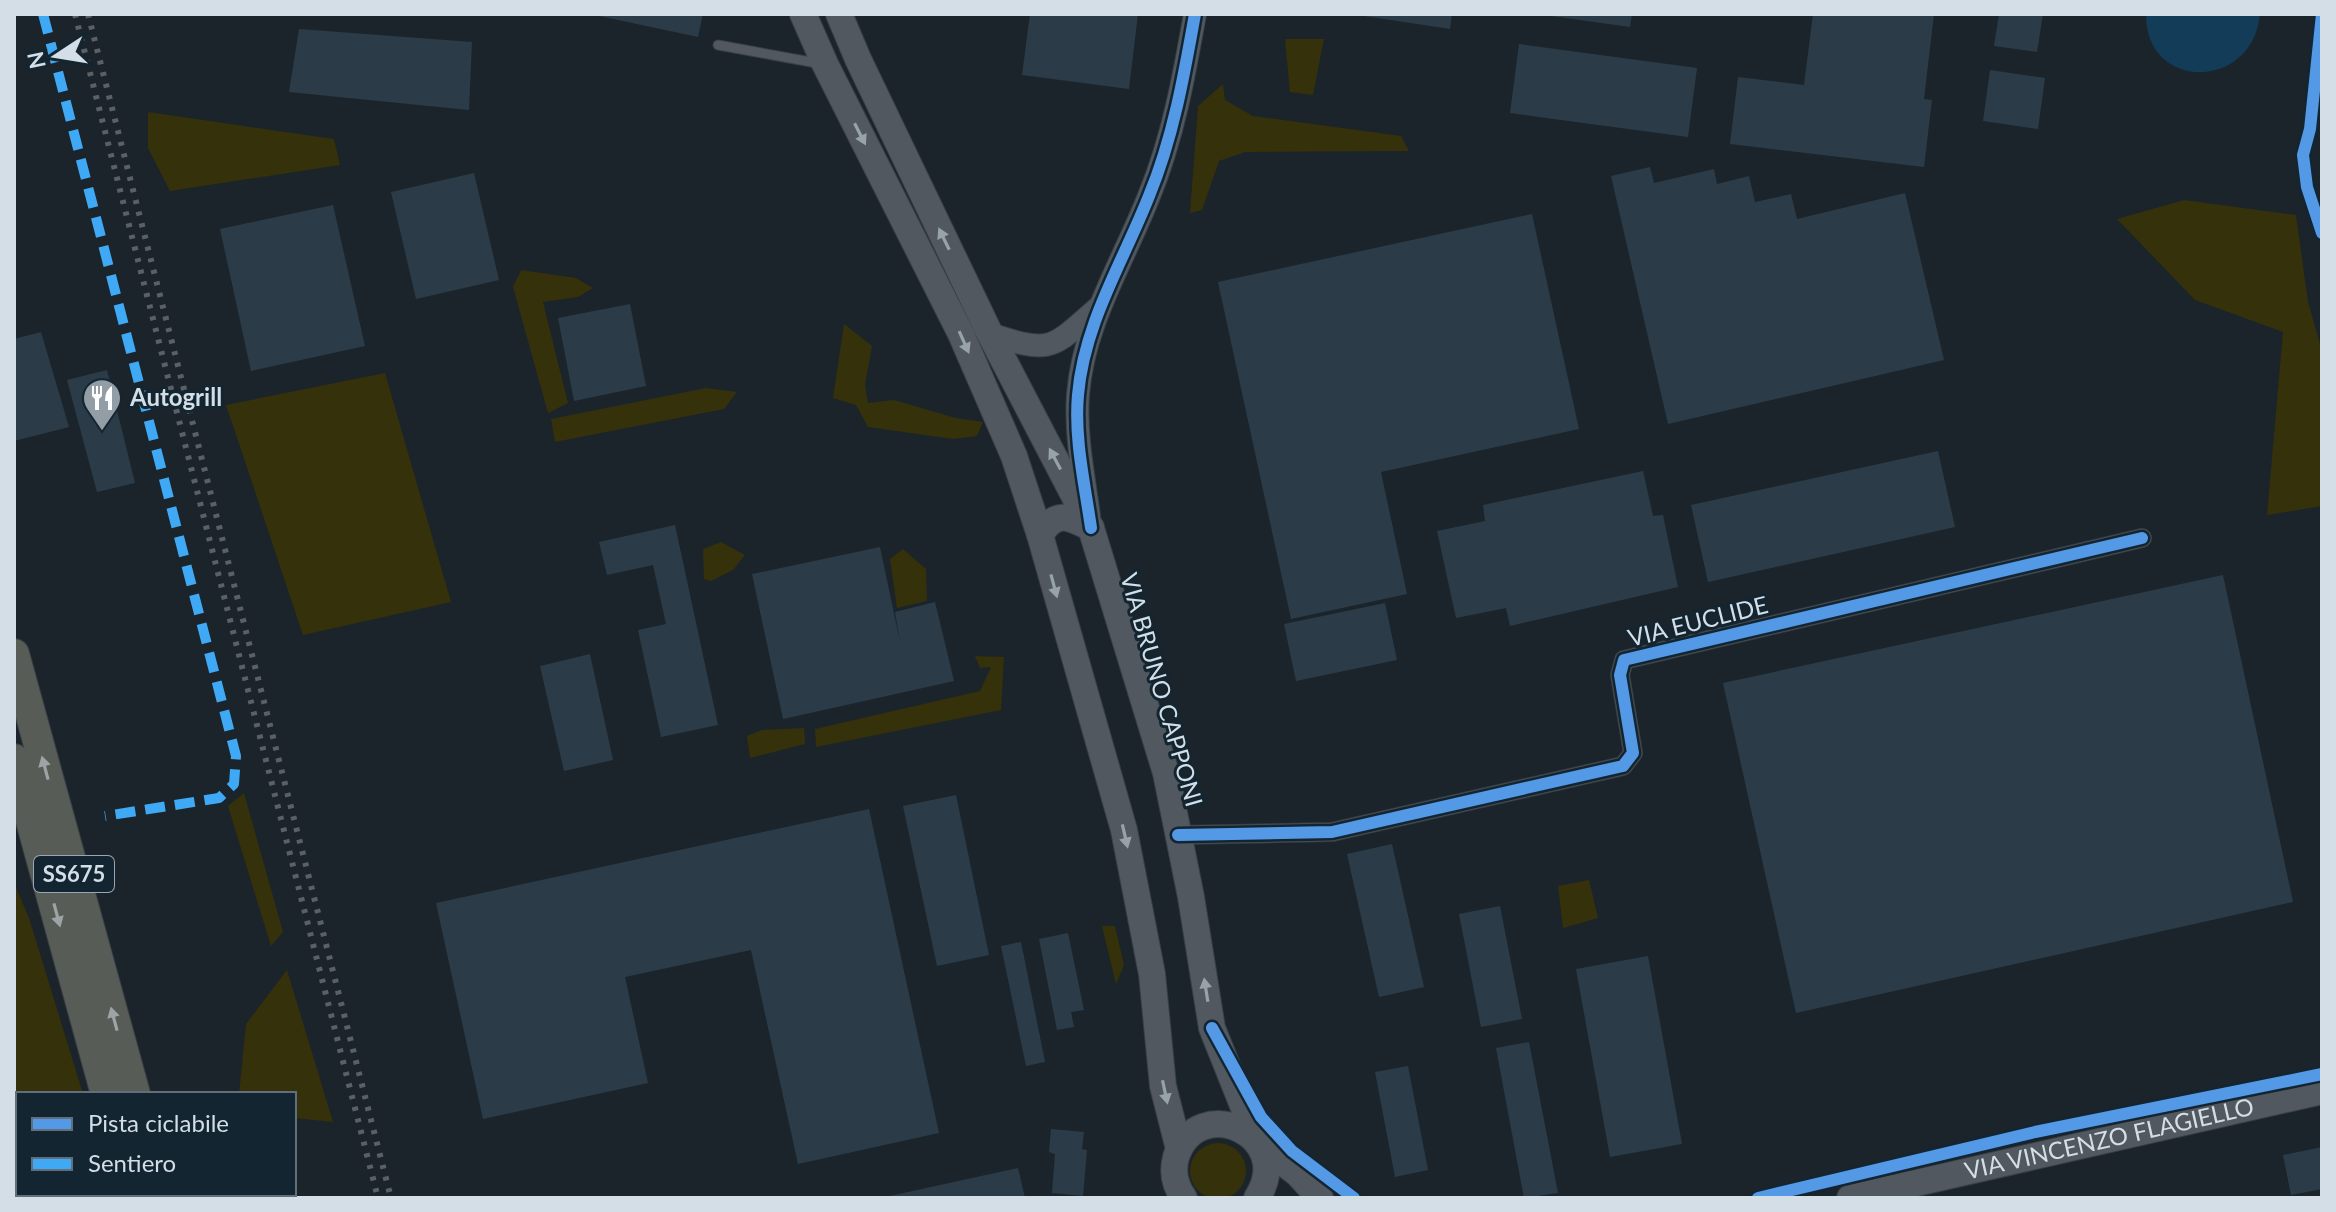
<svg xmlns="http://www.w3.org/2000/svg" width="2336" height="1212" viewBox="0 0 2336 1212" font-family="Lato,sans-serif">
<rect width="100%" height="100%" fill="#1b242b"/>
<g fill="#35310a">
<polygon points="1285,39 1324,39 1313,95 1290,92"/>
<polygon points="1223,84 1225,100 1253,116 1401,136 1409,151 1245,152 1219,161 1202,210 1190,213 1198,106"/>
<polygon points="148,112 334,139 340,165 170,191 148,148"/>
<polygon points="2184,200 2296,215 2308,302 2322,351 2322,506 2267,515 2283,332 2195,300 2117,219"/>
<polygon points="521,270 576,278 593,288 578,297 543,302 568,403 548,413 513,287"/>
<polygon points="844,324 872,346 865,385 868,403 894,400 956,418 983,422 977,436 953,439 868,427 856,405 833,398"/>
<polygon points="385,373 451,602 303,635 226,405"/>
<polygon points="706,388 737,392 724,409 555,442 551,419"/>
<polygon points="721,542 745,555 733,570 711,581 704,579 703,549"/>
<polygon points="903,549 926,569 927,601 897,608 890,559"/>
<polygon points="975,656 1004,657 1001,710 816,747 815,729 980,691 991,667 980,668"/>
<polygon points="804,728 805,744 750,758 747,736 762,730"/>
<polygon points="244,793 283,932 271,946 228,806"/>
<polygon points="1589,880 1598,918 1563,928 1558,886"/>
<polygon points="14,883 29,918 83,1094 18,1094 18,1183 14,1185"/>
<polygon points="1102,926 1115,926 1124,965 1116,984"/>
<polygon points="287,970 333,1122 294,1118 294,1094 239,1094 246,1024"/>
<circle cx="1218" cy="1171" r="28"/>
</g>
<path fill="#123c58" d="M2146 14H2260C2253 91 2145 92 2146 14Z"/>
<g fill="#2b3c48">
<polygon points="590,14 703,14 698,37"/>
<polygon points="1030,14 1138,14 1129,89 1022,75"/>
<polygon points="1351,14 1452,14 1450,29"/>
<polygon points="1537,14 1632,14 1630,27"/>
<polygon points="1813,14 1934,14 1924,99 1932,100 1924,167 1730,144 1738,77 1804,85"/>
<polygon points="1999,14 2043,14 2037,52 1994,46"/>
<polygon points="299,29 472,42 469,110 289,92"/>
<polygon points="1519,44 1697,68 1688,137 1510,113"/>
<polygon points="1990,70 2045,78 2038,129 1983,121"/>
<polygon points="1650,167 1654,183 1714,169 1717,184 1749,176 1755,202 1791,194 1797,219 1905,193 1944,360 1668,424 1611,176"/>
<polygon points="474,173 499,280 416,299 391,192"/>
<polygon points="333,205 365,346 251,371 220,229"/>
<polygon points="1532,214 1579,429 1381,472 1407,594 1291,619 1218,282"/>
<polygon points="630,304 646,386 574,401 558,318"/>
<polygon points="41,332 69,427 14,441 14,339"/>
<polygon points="107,370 135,483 97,492 67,380"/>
<polygon points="1938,451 1955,527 1708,582 1691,505"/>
<polygon points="1643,471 1653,516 1663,515 1678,587 1510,626 1506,608 1456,618 1437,531 1485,521 1483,505"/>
<polygon points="675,525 718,725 661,737 638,630 666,624 653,565 607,575 599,542"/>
<polygon points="880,547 900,642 895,612 935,602 954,681 783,719 752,574"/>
<polygon points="2223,575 2293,902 1796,1013 1723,683"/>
<polygon points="1385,603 1397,660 1296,681 1284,624"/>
<polygon points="590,654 613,760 564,771 540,666"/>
<polygon points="956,795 989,955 937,966 903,806"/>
<polygon points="869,809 939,1133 798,1164 751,950 625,977 648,1083 483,1119 436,903"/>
<polygon points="1392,844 1424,987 1379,997 1347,854"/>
<polygon points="1500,906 1522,1019 1481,1027 1459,914"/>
<polygon points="1068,933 1084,1010 1071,1012 1074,1027 1057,1030 1039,939"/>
<polygon points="1021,942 1045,1062 1026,1066 1001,946"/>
<polygon points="1648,956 1682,1144 1610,1157 1576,969"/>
<polygon points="1529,1042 1558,1193 1524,1198 1496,1048"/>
<polygon points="1408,1066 1428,1170 1395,1177 1375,1072"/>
<polygon points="1051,1129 1084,1132 1082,1149 1087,1150 1083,1196 1052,1193 1055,1154 1049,1152"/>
<polygon points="2322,1147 2322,1189 2291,1195 2283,1155"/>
<polygon points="1018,1168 1025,1198 885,1198 885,1197"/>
</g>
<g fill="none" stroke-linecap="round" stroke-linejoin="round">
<g stroke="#383f45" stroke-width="11">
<polyline id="service" points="718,45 822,64"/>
</g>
<g stroke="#383f45" stroke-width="20">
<polyline id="minor" points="1178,835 1332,832 1623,766 1633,753 1620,675 1624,660 2142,538"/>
</g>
<g stroke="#383f45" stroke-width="24">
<g id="tertiary">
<path d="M990 334C1054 355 1051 348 1099 307"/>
<path d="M1089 516C1084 477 1075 435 1078 395 1083 324 1123 262 1149 196 1173 138 1184 76 1195 14"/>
</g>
</g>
<g stroke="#383f45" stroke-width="28">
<g id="secondary">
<polyline points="803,14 825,64 961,334 1014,456 1040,535 1124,830 1152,974 1163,1086 1179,1149"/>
<polyline points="839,14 858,59 990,334 1091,528 1166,773 1191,897 1212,1028 1258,1143 1298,1174 1320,1198"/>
<path d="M1040 535C1056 510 1067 516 1091 528"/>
<path d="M1184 1198C1175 1186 1172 1172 1176 1157 1197 1091 1297 1135 1257 1198"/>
<path id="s1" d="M1850 1198 2322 1091"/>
</g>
</g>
<g stroke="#383f45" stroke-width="32">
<g id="trunk">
<polyline points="14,654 135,1094"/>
<polyline points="14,759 106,1094"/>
<polyline points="134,1194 135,1198"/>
<polyline points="162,1194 163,1198"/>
</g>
</g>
<use href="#service" stroke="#51585f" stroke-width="9"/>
<use href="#minor" stroke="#51585f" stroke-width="18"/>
<use href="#tertiary" stroke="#51585f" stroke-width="22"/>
<use href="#secondary" stroke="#51585f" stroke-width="26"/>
<use href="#trunk" stroke="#585c56" stroke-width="30"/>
<g stroke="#5b6066" stroke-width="6" stroke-dasharray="4 8" stroke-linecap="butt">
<polyline points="75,14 378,1198"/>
<polyline points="88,14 391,1198"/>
</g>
<polyline stroke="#3fa9f5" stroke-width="10" stroke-dasharray="20 10" stroke-linecap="butt" points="43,14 236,756 234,784 219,798 105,816"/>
<g stroke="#142532" stroke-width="17">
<g id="cycleway">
<polyline points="2322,14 2310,129 2303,155 2307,187 2322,233"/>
<path d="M1091 528C1085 485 1074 439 1078 395 1084 323 1123 262 1149 196 1173 138 1184 76 1195 14"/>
<polyline points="1178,835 1332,832 1623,766 1633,753 1620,675 1624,660 2142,538"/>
<polyline points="1212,1028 1261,1117 1292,1151 1354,1198"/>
<polyline points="1758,1198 2035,1132 2322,1074"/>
</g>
</g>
<use href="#cycleway" stroke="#5399e6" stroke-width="12"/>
</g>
<defs><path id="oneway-solid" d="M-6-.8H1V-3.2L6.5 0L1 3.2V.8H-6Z" transform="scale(2)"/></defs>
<g fill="#98a2aa">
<use href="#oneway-solid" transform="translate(860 134) rotate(63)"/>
<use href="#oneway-solid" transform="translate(944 239) rotate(-116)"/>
<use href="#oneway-solid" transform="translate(964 342) rotate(66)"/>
<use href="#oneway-solid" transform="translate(1055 459) rotate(-118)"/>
<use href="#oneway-solid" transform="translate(1054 586) rotate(75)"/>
<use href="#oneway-solid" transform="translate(1125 836) rotate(77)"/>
<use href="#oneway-solid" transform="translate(1206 990) rotate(-99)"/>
<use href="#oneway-solid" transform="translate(1165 1092) rotate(78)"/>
</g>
<g fill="#9ca4a6">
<use href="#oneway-solid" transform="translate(45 768) rotate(-105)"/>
<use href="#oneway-solid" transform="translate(57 915) rotate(75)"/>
<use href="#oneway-solid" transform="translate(114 1019) rotate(-105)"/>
</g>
<defs>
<g id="restaurant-pin" transform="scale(2)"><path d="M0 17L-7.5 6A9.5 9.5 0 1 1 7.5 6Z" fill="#939da5" stroke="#142532"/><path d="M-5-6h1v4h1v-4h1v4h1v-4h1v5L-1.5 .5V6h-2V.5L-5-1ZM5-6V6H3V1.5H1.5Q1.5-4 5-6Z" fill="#fff"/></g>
</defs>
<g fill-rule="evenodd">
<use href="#restaurant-pin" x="102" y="398"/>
</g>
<g text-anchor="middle" stroke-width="6" stroke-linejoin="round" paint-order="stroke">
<rect fill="#142532" stroke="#9aa6b1" stroke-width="2" x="34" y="856" width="80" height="36" rx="6"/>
<g font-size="22" font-weight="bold" fill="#d3dee7">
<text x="74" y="882">SS675</text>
</g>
<g font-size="24" font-weight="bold" fill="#d3dee7" stroke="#142532" text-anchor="start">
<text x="130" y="406">Autogrill</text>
</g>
<g font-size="24" fill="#d3dee7" stroke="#142532">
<text transform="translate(1698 622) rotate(-14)" y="8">VIA EUCLIDE</text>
<text transform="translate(1161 690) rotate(74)" y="8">VIA BRUNO CAPPONI</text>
<text dy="8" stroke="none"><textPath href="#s1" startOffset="266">VIA VINCENZO FLAGIELLO</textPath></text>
</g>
</g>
<rect width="2336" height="1212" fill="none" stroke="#d3dee7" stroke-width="32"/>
<rect x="16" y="1092" width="280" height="104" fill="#142532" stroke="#606f7a" stroke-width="2"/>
<rect x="32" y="1118" width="40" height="12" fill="#5399e6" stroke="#606f7a" stroke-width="2"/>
<text x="88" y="1132" font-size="24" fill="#d3dee7">Pista ciclabile</text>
<rect x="32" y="1158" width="40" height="12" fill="#3fa9f5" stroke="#606f7a" stroke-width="2"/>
<text x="88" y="1172" font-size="24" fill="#d3dee7">Sentiero</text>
<g transform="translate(56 56) rotate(258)" stroke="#142532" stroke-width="6" paint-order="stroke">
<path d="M0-6L14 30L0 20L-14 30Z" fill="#d3dee7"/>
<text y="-12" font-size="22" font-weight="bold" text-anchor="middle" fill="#d3dee7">N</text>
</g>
</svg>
